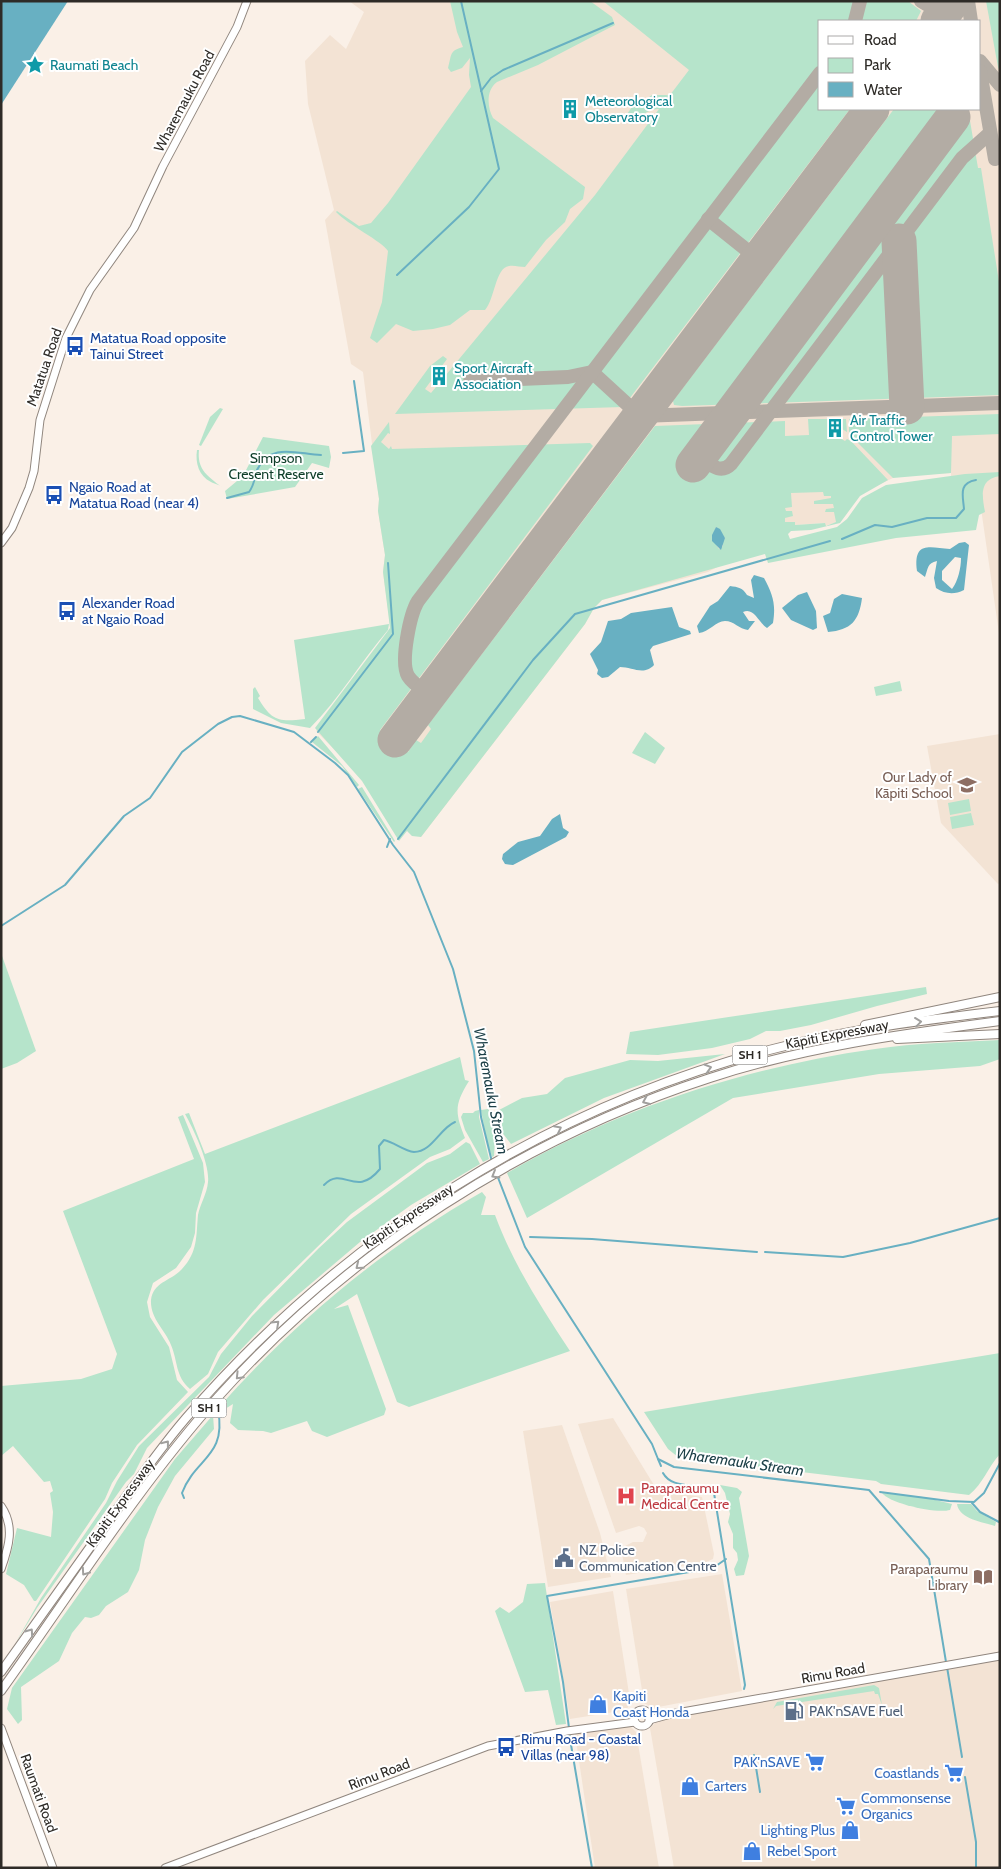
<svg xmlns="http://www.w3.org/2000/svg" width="1001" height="1869" viewBox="0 0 1001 1869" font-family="Cabin,sans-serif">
<rect width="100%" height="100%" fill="#faf0e7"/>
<g fill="#f3e3d4" fill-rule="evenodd">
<path d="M349 1H1000V640L976 474 951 476V473L897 476 860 494 840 521 825 526V523L795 525 708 572 602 600 594 608 585 624 421 837 316 731 391 631 383 572 385 555 378 511 379 499 363 372 351 364 325 220 334 210 308 104 305 61 330 35 346 49 364 12ZM820 21H980V109H820Z"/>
<polygon points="1000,734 1000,883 998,884 941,823 927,746"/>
<polygon points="613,1418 657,1490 702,1497 714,1554 713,1559 706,1562 626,1575 621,1548 633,1542 643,1542 647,1533 644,1528 639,1526 616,1533 578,1424"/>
<polygon points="562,1425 600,1533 611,1577 548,1587 523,1431"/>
<polygon points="722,1574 742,1691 653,1708 644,1703 626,1589"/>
<polygon points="613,1591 630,1700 627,1710 570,1719 550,1602"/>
<polygon points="1000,1658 1000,1868 674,1868 650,1728 658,1720 748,1701"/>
<polygon points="629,1725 636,1732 659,1868 595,1868 575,1734"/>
</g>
<g fill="#b6e4cb" fill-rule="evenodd">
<path d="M450 1H590L612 17 615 25 609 28 538 65 497 82C486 90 487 107 493 118L585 187 583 199 570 209 565 222 546 240 525 267C520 267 514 265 509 266 495 268 495 299 485 310H470L450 325 433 329 413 331 396 324 377 343 370 338 382 302 388 251C383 242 347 224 336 212L337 211 359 226 371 223 388 203 471 87 469 75 470 58 462 68 451 72 448 68C452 54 449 51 463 47L457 32Z"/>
<path d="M603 1H908L921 11 916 21H820V109H850L623 407 395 414 430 366 443 356 447 359 425 389 431 393 595 195 659 109C647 108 640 120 627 121L625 117 634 104 642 102 652 95H670L689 70Z"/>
<polygon points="986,1 1000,1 1000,72 998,67"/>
<polygon points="894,109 968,109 978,168 981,168 1000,288 1000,395 682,406 674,405 673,401"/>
<polygon points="220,408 223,409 201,446 199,445 210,417"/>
<polygon points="1000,414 1000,434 952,436 951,473 893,478 849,434 849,419"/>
<path d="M808 419H846L847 432 842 429 841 432 837 430 839 427 832 422 830 432 834 434 837 431 840 433 838 437 845 441 847 439 851 441 888 480 860 496 840 523 811 530 791 531 788 534 790 539 837 527 847 519 862 498 886 485 965 474 1000 472V476C979 479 982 496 985 512L979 515 976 530 896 538 768 563 765 554 602 600 594 608 585 624 421 837 412 836 407 831 399 841 362 781 315 728 390 628 383 572 385 555 378 511 379 499 371 446 389 422 390 434 388 433 381 442 389 449 391 446 392 449 590 443 593 446 380 730 408 752 416 740 421 743 431 729 428 725 655 426 785 421V436L809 435ZM823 492 824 496H831V498L814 501V504H833L834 508 826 509 825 512H834L836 522 826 526 825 523 795 525V522H785V518L793 516 792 511H786L785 508 792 507 791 493ZM716 527 725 538 722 542 723 546 719 549 712 538Z"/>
<polygon points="263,437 329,446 331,457 329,468 312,463 295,487 227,499 225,491 243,476"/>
<path d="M197 450H199C197 468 206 475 219 485L222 487C218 484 215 484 211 482 199 476 195 463 197 450Z"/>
<path d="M389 624 388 630C361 661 340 698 310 728L281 723 253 709V689L255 687 260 696 258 698C272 721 278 722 305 719L294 640Z"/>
<polygon points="900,681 902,691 876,696 874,687"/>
<polygon points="645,732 665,748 655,764 632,753"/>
<polygon points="318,736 359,785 357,787 342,766 312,742"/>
<polygon points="362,787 395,841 394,842 358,789"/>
<polygon points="969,799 971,811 950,815 948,803"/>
<polygon points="971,813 974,825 952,829 950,817"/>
<polygon points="1,953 36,1051 17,1063 1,1069"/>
<polygon points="926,987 927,994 877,1006 811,1025 780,1031 766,1031 750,1039 712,1048 658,1055 626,1054 630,1032"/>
<path d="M1000 1040V1059L980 1066 879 1074 733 1098 527 1218 507 1173C620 1108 747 1067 875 1049 916 1043 958 1042 1000 1040Z"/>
<polygon points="725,1054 604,1098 511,1144 501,1131 502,1123 499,1110 522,1098 547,1094 565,1078 630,1060 658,1061"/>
<path d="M460 1057 465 1080 469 1081C454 1105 455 1113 465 1138L450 1149 430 1157 351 1214 263 1300 218 1352 208 1374 190 1389C175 1376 178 1361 171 1345 165 1329 150 1319 151 1300 153 1282 171 1281 182 1269 198 1252 196 1236 198 1215 200 1204 207 1194 208 1182 210 1164 194 1130 185 1114L189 1113 205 1154Z"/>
<polygon points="488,1109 496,1118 494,1156 492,1157 487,1142 481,1110"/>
<polygon points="479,1110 479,1117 489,1159 483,1162 465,1130 461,1117 463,1113 473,1113 475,1111"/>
<polygon points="183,1115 203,1163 205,1182 196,1213 195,1233 191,1247 176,1268 153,1283 147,1302 150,1317 169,1347 177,1380 188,1392 137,1445 112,1483 105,1499 36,1601 34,1601 24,1585 6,1574 17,1528 51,1537 53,1512 50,1493 53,1491 50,1481 44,1482 13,1446 1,1456 1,1386 81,1379 112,1369 117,1354 63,1211 194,1159 178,1117"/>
<polygon points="466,1142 470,1144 480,1164 411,1205 360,1242 274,1315 147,1448 134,1474 126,1482 37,1608 15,1644 41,1598 106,1503 117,1481 139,1446 209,1377 221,1354 252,1316 319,1248 347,1222 427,1163 450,1154"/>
<path d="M482 1192 486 1197 481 1215H495C513 1264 541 1307 570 1351L409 1407 397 1402 357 1294 334 1309 348 1305 386 1409 384 1415 327 1437 312 1431 307 1421 271 1433 263 1431 238 1430 230 1423 233 1404 225 1409 220 1406C295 1322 383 1248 482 1192Z"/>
<path d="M1000 1353V1454C988 1467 983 1484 969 1495L881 1484 876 1481 678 1457 668 1449 644 1412Z"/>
<polygon points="213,1415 214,1429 175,1476 158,1507 145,1540 139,1570 128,1592 106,1606 99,1615 91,1618 85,1617 72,1633 59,1661 21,1687 22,1720 18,1724 7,1709 12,1688 175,1459"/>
<polygon points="720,1485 737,1488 742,1492 739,1498 749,1556 744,1575 736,1576 734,1569 738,1560 737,1553 733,1548 733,1534 728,1522 730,1514 725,1493"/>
<path d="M882 1493 923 1497 952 1504 950 1510C935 1514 889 1503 882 1493Z"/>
<path d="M957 1504H971L977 1511 996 1522 995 1526C983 1522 959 1519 957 1504Z"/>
<polygon points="545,1583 566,1724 556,1725 548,1690 525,1692 495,1611 500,1607 509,1613 523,1602 527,1584"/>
<polygon points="874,1685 879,1688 882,1705 878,1694 875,1694 874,1691 776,1706 773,1709 777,1702"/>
</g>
<g fill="#68b0c2" fill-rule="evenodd">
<polygon points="1,1 68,1 1,105"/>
<polygon points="716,527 720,529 725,538 721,550 712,541 712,535"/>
<path d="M965 542 969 545 964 590C954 595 945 594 936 588L934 578 937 561C927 563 928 569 925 577L917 571C913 541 929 547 950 549L959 543ZM955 557 961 558C961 568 958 581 952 589L942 580V571Z"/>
<path d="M754 575 764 578C773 595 776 604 773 623L767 628C758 622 754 607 743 612L749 621H755L748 630C739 629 734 621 725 621 716 621 709 632 699 633L697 626 710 606 718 601 730 586C738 587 743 588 747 595L754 598 751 580Z"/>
<polygon points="807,592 816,611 817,628 813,630 791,620 782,608 798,595"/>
<path d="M842 594 862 598C859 621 851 630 828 632L823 616 830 613 834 599Z"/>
<path d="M672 607 679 627 690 631 691 634 653 646 650 650 654 665C644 676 632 667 620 667L608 677 602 678 597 674 598 670 590 654 601 642 608 621 621 619 631 613Z"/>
<polygon points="560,814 563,828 569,832 566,837 513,865 505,864 502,859 503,854 518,842 540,836 552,819"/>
</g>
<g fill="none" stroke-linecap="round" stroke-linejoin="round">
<g stroke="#68b0c2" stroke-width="2">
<polyline points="481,91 491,78 503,70 613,23"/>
<polyline points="397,275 469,207 499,169 461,1"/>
<polyline points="343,453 364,451 354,381"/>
<path d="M227 498 249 492C255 484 254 478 257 470 270 442 297 454 321 455"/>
<path d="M842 539 875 525 892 527 927 518H956L964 509C963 496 958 483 976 480"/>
<polyline points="318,732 393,634 388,563"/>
<polyline points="311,742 316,737"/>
<polyline points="398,839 533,660 575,614 830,541"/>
<polyline points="387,847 390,839"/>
<polyline points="1,926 65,885 124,816 150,798 182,752 218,724 232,717 240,716 294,732 335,763 348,775 393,845 414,872 453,969 474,1051 481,1117 492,1162"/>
<polyline points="497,1175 525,1247 652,1444 658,1459 674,1467 869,1490 929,1559 946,1662"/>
<path d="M324 1185C344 1165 355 1199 380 1169L379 1146 384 1140C394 1142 404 1151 414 1152 432 1152 440 1128 455 1122"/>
<polyline points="530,1237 592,1239 757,1252"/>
<polyline points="765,1252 843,1257 910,1243 1000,1218"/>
<polyline points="658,1459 661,1466"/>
<path d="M663 1473C673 1491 700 1481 714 1493L745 1685 744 1689"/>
<polyline points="880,1492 949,1501 974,1502 984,1493 1000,1463"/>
<path d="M184 1498 182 1493C195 1458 227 1457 218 1410"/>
<polyline points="972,1503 980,1512 999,1522"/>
<polyline points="947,1667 962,1757"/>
<polyline points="569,1728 563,1682 547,1596 713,1568 726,1559"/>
<polyline points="569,1733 592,1868"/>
<polyline points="754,1755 760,1792"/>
<polyline points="965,1777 976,1842 976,1868"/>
</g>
<g stroke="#b3aca4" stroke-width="14">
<polyline points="921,1 943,14"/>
<polyline points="968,1 971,21"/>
<polyline points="855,21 860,1"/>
<polyline points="980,61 1000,85"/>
<polyline points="980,71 995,159"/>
<polyline points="708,219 758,259"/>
<polyline points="470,381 568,377 592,372 640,416 1000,403"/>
<path d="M699 457C710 464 720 475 731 464L962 158 990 133"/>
<path d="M429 694C422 689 413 684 408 676 400 662 410 614 418 601L820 73"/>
</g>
<g stroke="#b3aca4" stroke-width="35">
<polyline points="938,21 953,1"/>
<polyline points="899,241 907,407"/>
<polyline points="693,465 953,117"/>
<polyline points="395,740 872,109"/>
</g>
<g stroke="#90867e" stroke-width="9">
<g id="major">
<polyline points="1,543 12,528 29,488 34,471 40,420 66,338 90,290 134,228 163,166 237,27 247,1"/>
<path d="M1 1506C15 1526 9 1547 1 1569"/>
<circle cx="642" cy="1718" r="8"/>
<polyline points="649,1720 671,1714 1000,1656"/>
<polyline points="1,1728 53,1868"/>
<polyline points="165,1868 488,1746 567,1731 635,1722"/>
</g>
</g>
<g stroke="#90867e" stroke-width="10">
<g id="highway">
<polyline points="865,1025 1000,997"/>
<polyline points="897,1039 1000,1034"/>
<path d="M1 1672C35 1624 69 1577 103 1529 130 1491 156 1453 186 1418 341 1239 546 1106 777 1048 850 1029 925 1020 1000 1011"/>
<path d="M1 1691C72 1592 137 1488 218 1397 349 1251 523 1138 710 1078 804 1047 902 1034 1000 1021"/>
</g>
</g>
<use href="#major" stroke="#fff" stroke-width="7"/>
<use href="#highway" stroke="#fff" stroke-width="8"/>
</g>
<defs><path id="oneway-chevron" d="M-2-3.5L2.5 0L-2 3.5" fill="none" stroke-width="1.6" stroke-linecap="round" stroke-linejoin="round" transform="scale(1.25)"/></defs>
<g stroke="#a1a09e">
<use href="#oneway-chevron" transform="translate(918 1022) rotate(-7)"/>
<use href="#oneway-chevron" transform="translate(708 1068) rotate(-17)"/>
<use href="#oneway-chevron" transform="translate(646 1101) rotate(157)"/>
<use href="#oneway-chevron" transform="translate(558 1129) rotate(-27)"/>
<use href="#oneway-chevron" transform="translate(495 1175) rotate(150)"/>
<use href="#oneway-chevron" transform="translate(359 1266) rotate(141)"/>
<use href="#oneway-chevron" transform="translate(276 1324) rotate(-43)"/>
<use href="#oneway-chevron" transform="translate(239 1376) rotate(134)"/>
<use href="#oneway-chevron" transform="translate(166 1444) rotate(-52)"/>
<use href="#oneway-chevron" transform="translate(85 1572) rotate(125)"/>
<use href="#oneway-chevron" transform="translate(30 1632) rotate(-55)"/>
</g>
<defs>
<g id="sight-bare" transform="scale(1.5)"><path d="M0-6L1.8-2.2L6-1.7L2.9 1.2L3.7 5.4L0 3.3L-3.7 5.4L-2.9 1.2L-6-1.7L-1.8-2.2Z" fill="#0f9aa8" stroke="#fff" stroke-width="2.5" paint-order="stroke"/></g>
<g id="building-bare" transform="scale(1.5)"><path d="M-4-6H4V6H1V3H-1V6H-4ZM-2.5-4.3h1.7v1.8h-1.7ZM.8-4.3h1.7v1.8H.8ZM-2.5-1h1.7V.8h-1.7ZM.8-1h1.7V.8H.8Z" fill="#0f9aa8" stroke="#fff" stroke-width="2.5" paint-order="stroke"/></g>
<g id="bus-bare" transform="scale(1.5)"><path d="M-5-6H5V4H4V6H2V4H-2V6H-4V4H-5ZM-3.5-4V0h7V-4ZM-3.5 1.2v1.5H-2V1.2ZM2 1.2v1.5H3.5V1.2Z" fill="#1a4fb4" stroke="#fff" stroke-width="2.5" paint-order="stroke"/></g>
<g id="school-bare" transform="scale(1.5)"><path d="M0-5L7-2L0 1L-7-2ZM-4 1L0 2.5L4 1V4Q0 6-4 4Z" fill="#8d6e63" stroke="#fff" stroke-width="2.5" paint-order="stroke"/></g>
<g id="hospital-bare" transform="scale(1.5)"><path d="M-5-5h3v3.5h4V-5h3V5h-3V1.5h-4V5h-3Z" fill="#e0444e" stroke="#fff" stroke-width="2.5" paint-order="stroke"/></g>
<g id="civic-bare" transform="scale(1.5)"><path d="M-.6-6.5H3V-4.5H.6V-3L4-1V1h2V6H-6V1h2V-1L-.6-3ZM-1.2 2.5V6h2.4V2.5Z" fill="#5c6f8a" stroke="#fff" stroke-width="2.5" paint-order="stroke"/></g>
<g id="library-bare" transform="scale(1.5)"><path d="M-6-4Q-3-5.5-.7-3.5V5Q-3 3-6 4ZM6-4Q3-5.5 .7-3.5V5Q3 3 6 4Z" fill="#8d6e63" stroke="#fff" stroke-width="2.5" paint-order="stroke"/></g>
<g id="shop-bare" transform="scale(1.5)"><path d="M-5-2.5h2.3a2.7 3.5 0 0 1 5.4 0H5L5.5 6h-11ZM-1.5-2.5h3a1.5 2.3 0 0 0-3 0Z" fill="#3f7fe0" stroke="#fff" stroke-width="2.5" paint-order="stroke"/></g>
<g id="fuel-bare" transform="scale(1.5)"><path d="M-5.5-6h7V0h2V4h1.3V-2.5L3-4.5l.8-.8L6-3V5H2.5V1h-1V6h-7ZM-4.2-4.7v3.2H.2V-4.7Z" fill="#5c6f8a" stroke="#fff" stroke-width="2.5" paint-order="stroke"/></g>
<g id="supermarket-bare" transform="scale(1.5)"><path d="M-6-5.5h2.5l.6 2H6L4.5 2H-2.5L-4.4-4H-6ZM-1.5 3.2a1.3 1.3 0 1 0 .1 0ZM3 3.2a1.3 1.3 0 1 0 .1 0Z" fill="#3f7fe0" stroke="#fff" stroke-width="2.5" paint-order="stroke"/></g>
</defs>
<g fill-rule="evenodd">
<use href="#sight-bare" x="35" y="65"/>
<use href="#building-bare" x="570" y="109"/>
<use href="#bus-bare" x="75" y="346"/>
<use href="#building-bare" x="439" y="376"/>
<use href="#building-bare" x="835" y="428"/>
<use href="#bus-bare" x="54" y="495"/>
<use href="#bus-bare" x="67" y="611"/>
<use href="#school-bare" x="967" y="785"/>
<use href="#hospital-bare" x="626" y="1496"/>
<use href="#civic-bare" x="564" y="1558"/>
<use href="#library-bare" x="983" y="1577"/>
<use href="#shop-bare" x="598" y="1704"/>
<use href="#fuel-bare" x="794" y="1711"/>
<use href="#bus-bare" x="506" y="1747"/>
<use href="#supermarket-bare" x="815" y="1762"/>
<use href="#supermarket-bare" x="954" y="1773"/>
<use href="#shop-bare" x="690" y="1786"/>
<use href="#supermarket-bare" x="846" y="1806"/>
<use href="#shop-bare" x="850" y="1830"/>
<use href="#shop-bare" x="752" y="1851"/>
</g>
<g text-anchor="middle" stroke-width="4" stroke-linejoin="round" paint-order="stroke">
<g fill="#fff" stroke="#6d6b68" stroke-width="1">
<rect x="732.5" y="1045.5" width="35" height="19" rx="4"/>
<rect x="191.5" y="1398.5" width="35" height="19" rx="4"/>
</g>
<g font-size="12" font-weight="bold" fill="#2e2b27">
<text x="750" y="1059">SH 1</text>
<text x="209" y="1412">SH 1</text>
</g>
<g font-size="14" fill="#0d838f" stroke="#fff" text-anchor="start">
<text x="50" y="70">Raumati Beach</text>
<text x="585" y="106">Meteorological<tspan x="585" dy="16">Observatory</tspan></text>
<text x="454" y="373">Sport Aircraft<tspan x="454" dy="16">Association</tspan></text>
<text x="850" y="425">Air Traffic<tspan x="850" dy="16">Control Tower</tspan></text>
</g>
<g font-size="14" fill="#2e2b27" stroke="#fff">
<text transform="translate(184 101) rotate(-62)" y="5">Wharemauku Road</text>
<text transform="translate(44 367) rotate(-71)" y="5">Matatua Road</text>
<text transform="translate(837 1034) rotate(-11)" y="5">Kāpiti Expressway</text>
<text transform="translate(408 1216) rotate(-34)" y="5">Kāpiti Expressway</text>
<text transform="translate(120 1503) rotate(-54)" y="5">Kāpiti Expressway</text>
<text transform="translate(833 1673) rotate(-10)" y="5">Rimu Road</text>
<text transform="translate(379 1774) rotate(-21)" y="5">Rimu Road</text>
<text transform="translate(39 1793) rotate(70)" y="5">Raumati Road</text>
</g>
<g font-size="14" fill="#164399" stroke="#fff" text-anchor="start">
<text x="90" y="343">Matatua Road opposite<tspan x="90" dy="16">Tainui Street</tspan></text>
<text x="69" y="492">Ngaio Road at<tspan x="69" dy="16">Matatua Road (near 4)</tspan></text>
<text x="82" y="608">Alexander Road<tspan x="82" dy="16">at Ngaio Road</tspan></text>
<text x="521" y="1744">Rimu Road - Coastal<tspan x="521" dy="16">Villas (near 98)</tspan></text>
</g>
<g font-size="14" fill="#0e3e29" stroke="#fff">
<text x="276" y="463">Simpson<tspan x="276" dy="16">Cresent Reserve</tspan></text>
</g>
<g font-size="14" fill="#785e54" stroke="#fff" text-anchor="end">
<text x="952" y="782">Our Lady of<tspan x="952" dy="16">Kāpiti School</tspan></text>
<text x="968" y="1574">Paraparaumu<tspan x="968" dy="16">Library</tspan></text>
</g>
<g font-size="14" fill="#be3a42" stroke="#fff" text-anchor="start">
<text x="641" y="1493">Paraparaumu<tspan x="641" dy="16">Medical Centre</tspan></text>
</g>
<g font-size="14" fill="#4e5e75" stroke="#fff" text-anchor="start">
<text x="579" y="1555">NZ Police<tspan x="579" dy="16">Communication Centre</tspan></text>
<text x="809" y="1716">PAK'nSAVE Fuel</text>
</g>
<g font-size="14" fill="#366cbe" stroke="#fff" text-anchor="start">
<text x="613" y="1701">Kapiti<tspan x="613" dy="16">Coast Honda</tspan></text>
<text x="800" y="1767" text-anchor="end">PAK'nSAVE</text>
<text x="939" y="1778" text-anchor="end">Coastlands</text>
<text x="705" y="1791">Carters</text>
<text x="861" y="1803">Commonsense<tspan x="861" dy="16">Organics</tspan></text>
<text x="835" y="1835" text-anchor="end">Lighting Plus</text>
<text x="767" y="1856">Rebel Sport</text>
</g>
<g font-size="15" font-style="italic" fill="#1d4048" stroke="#fff">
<text transform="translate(491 1091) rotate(79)" y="5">Wharemauku Stream</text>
<text transform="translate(740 1462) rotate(8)" y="5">Wharemauku Stream</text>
</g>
</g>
<rect width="1001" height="1869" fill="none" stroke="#2e2b27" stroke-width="5"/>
<rect x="818" y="20" width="162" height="90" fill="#ffffff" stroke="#abaaa9"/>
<rect x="828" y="36" width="25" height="8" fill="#ffffff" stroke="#abaaa9"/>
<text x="864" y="45" font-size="15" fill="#2e2b27">Road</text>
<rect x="828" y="58" width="25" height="15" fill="#b6e4cb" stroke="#abaaa9"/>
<text x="864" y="70" font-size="15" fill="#2e2b27">Park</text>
<rect x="828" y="82" width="25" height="15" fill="#68b0c2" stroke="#abaaa9"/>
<text x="864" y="95" font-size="15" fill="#2e2b27">Water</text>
</svg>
